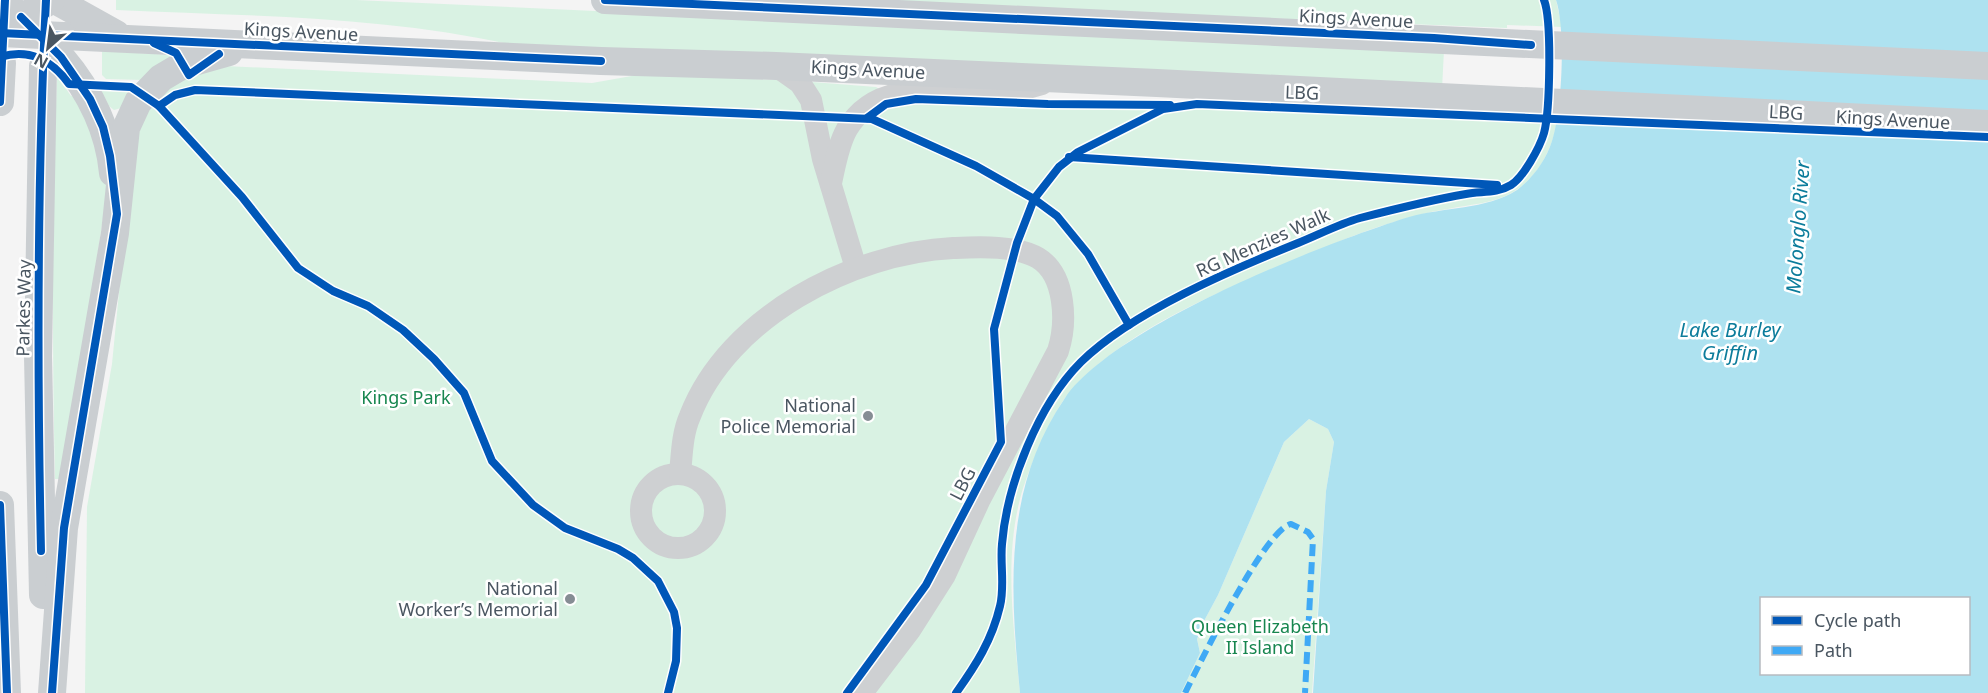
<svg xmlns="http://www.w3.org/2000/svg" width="1988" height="693" viewBox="0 0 1988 693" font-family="'Noto Sans',sans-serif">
<rect width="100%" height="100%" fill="#f4f4f4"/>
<g fill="#d9f2e3">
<path d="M116 0H356L1444 50 1442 89 513 45C383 16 248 16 116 10Z"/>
<polygon points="826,0 1556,0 1562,27 1507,25 1507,28"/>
<polygon points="102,51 172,55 173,56 143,80 106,79 102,75"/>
<polygon points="225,66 592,83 643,74 778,80 786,81 811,113 201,86 178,90 162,100 156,98 186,77 189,80 201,70"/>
<path d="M57 76 71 96 79 91 109 179 63 479H55C52 345 52 210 57 76Z"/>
<polygon points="812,82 876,87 879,89 852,115 823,113"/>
<polygon points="100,89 133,91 121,108 114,110 109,106"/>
<path d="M190 94 866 123 885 108 920 100 1058 106 1162 104 1165 113 1201 108 1557 121C1553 148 1538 178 1513 192 1493 204 1471 204 1448 209 1428 212 1410 217 1391 223 1359 232 1329 246 1298 259 1222 290 1124 329 1069 393 1051 414 1027 472 1020 499 1004 561 1014 630 1020 693H85L87 507 112 364 133 149 149 105 159 112 172 100Z"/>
<polygon points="1309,419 1328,429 1334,442 1326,491 1312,693 1181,693 1200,653 1197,639 1204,621 1218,595 1284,442"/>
</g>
<path fill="#aee2f0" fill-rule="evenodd" d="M1556 0H1988V693H1313L1326 491 1334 442 1328 429 1309 419 1284 442 1218 595 1204 621 1197 639 1200 653 1181 693H1020C1010 589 1003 489 1065 398 1114 326 1324 243 1409 217 1443 207 1486 210 1517 190 1533 178 1546 160 1552 141 1562 111 1566 29 1556 0ZM1762 598H1968V674H1762Z"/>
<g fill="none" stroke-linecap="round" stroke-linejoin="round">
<g stroke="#ced0d2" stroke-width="22">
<polyline points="776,66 800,83 811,100 823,159 856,268"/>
<path d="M831 183C835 165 838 145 847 129 878 77 941 93 992 93 1009 93 1026 89 1042 84"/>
<circle cx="678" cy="511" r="37"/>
<path d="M680 474C682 454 682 434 690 416 728 317 852 253 953 248 978 247 1016 245 1038 258 1066 275 1067 323 1058 351L980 499 945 575 910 630 862 693"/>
</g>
<g stroke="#caced1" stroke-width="28">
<polyline points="55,0 116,34"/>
<polyline points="605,0 1988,66"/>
<polyline points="63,36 601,61 776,66 1157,83 1988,124"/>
<path d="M61 57C89 90 109 130 113 173"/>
<polyline points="43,66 38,356 43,595"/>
<polyline points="0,102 2,63"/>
<polyline points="0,505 7,693"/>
<polyline points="52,693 64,528 115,233 126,128 138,102 161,78 183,65 229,52"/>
</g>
<g stroke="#caced1" stroke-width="28">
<polyline points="1,0 21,17"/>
<polyline points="0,31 51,0"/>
<polyline points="0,33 63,36"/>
</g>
<path stroke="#3fa9f5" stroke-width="6" stroke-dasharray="12 6" stroke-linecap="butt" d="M1185 693C1199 665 1265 529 1291 524L1308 532 1313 539 1305 693"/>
<g stroke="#fff" stroke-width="11">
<g id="cycleway">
<polyline points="605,0 1434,38 1531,45"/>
<polyline points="21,17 61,57 90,99 103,127 110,156 117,214 64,528 52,693"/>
<polyline points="0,33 601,61"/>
<polyline points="154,43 176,53 189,75 219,54"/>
<path d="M0 57C29 48 52 60 69 84L131 87 159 106 175 95 195 90 872 119 976 166 1034 199 1057 216 1088 254 1129 325"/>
<polyline points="0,102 5,0"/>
<polyline points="159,106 242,197 298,268 333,291 368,306 403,330 434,359 464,393 492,461 533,505 565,528 618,549 633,558 658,581 674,612 677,628 676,661 668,693"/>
<polyline points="867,118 886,104 916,99 1048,104 1170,105"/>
<polyline points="1069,157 1497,185"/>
<polyline points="0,505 7,693"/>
<path d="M41 551C37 367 37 183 46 0"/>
<polyline points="847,693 926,585 1001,442 994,329 1017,243 1034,199 1059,167 1078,152 1163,109 1197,104 1988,137"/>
<path d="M956 693C976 665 992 640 1000 606 1005 587 1000 564 1002 544 1007 484 1038 405 1081 362 1132 312 1231 270 1298 243 1318 235 1339 224 1360 218 1395 209 1431 200 1466 194 1482 191 1496 194 1511 185 1523 178 1540 147 1544 133 1550 111 1552 20 1544 0"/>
</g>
</g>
<use href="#cycleway" stroke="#0057b8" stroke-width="8"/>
</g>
<g fill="#868d94" stroke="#fff" stroke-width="2">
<circle cx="868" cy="416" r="6"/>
<circle cx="570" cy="599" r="6"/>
</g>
<g text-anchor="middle" stroke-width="5" stroke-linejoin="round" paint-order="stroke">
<g font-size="18" fill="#4a5661" stroke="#fff">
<text transform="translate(1356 19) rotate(3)" y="6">Kings Avenue</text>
<text transform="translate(301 32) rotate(3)" y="6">Kings Avenue</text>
<text transform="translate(868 70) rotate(3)" y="6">Kings Avenue</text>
<text transform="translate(1302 93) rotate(2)" y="6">LBG</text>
<text transform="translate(1786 113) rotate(3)" y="6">LBG</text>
<text transform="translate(1893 120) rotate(3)" y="6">Kings Avenue</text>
<text transform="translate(1263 243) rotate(-24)" y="6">RG Menzies Walk</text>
<text transform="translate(24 308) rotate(-89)" y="6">Parkes Way</text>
<text transform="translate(963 484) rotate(-63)" y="6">LBG</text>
</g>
<g font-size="18" fill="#17864f" stroke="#fff">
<text x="406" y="404">Kings Park</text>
<text x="1260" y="633">Queen Elizabeth<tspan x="1260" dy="21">II Island</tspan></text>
</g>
<g font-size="18" fill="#4a5661" stroke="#fff" text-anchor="end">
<text x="856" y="412">National<tspan x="856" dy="21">Police Memorial</tspan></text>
<text x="558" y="595">National<tspan x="558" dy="21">Worker’s Memorial</tspan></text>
</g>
<g font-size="20" font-style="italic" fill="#0c7c9b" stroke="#fff">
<text transform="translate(1798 227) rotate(-86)" y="7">Molonglo River</text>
<text x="1730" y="337">Lake Burley<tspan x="1730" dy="23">Griffin</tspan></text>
</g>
</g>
<rect x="1760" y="597" width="210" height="78" fill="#ffffff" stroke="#b7bbc0" stroke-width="1.5"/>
<rect x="1772" y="616" width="30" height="9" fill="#0057b8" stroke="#b7bbc0" stroke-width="1.5"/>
<text x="1814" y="627" font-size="18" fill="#4a5661">Cycle path</text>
<rect x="1772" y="646" width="30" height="9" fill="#3fa9f5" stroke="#b7bbc0" stroke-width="1.5"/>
<text x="1814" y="657" font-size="18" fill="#4a5661">Path</text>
<g transform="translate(48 48) rotate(208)" stroke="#ffffff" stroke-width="4.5" paint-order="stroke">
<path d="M0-4.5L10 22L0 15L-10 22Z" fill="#4a5661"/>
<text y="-9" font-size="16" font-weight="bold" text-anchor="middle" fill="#4a5661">N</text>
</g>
</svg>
